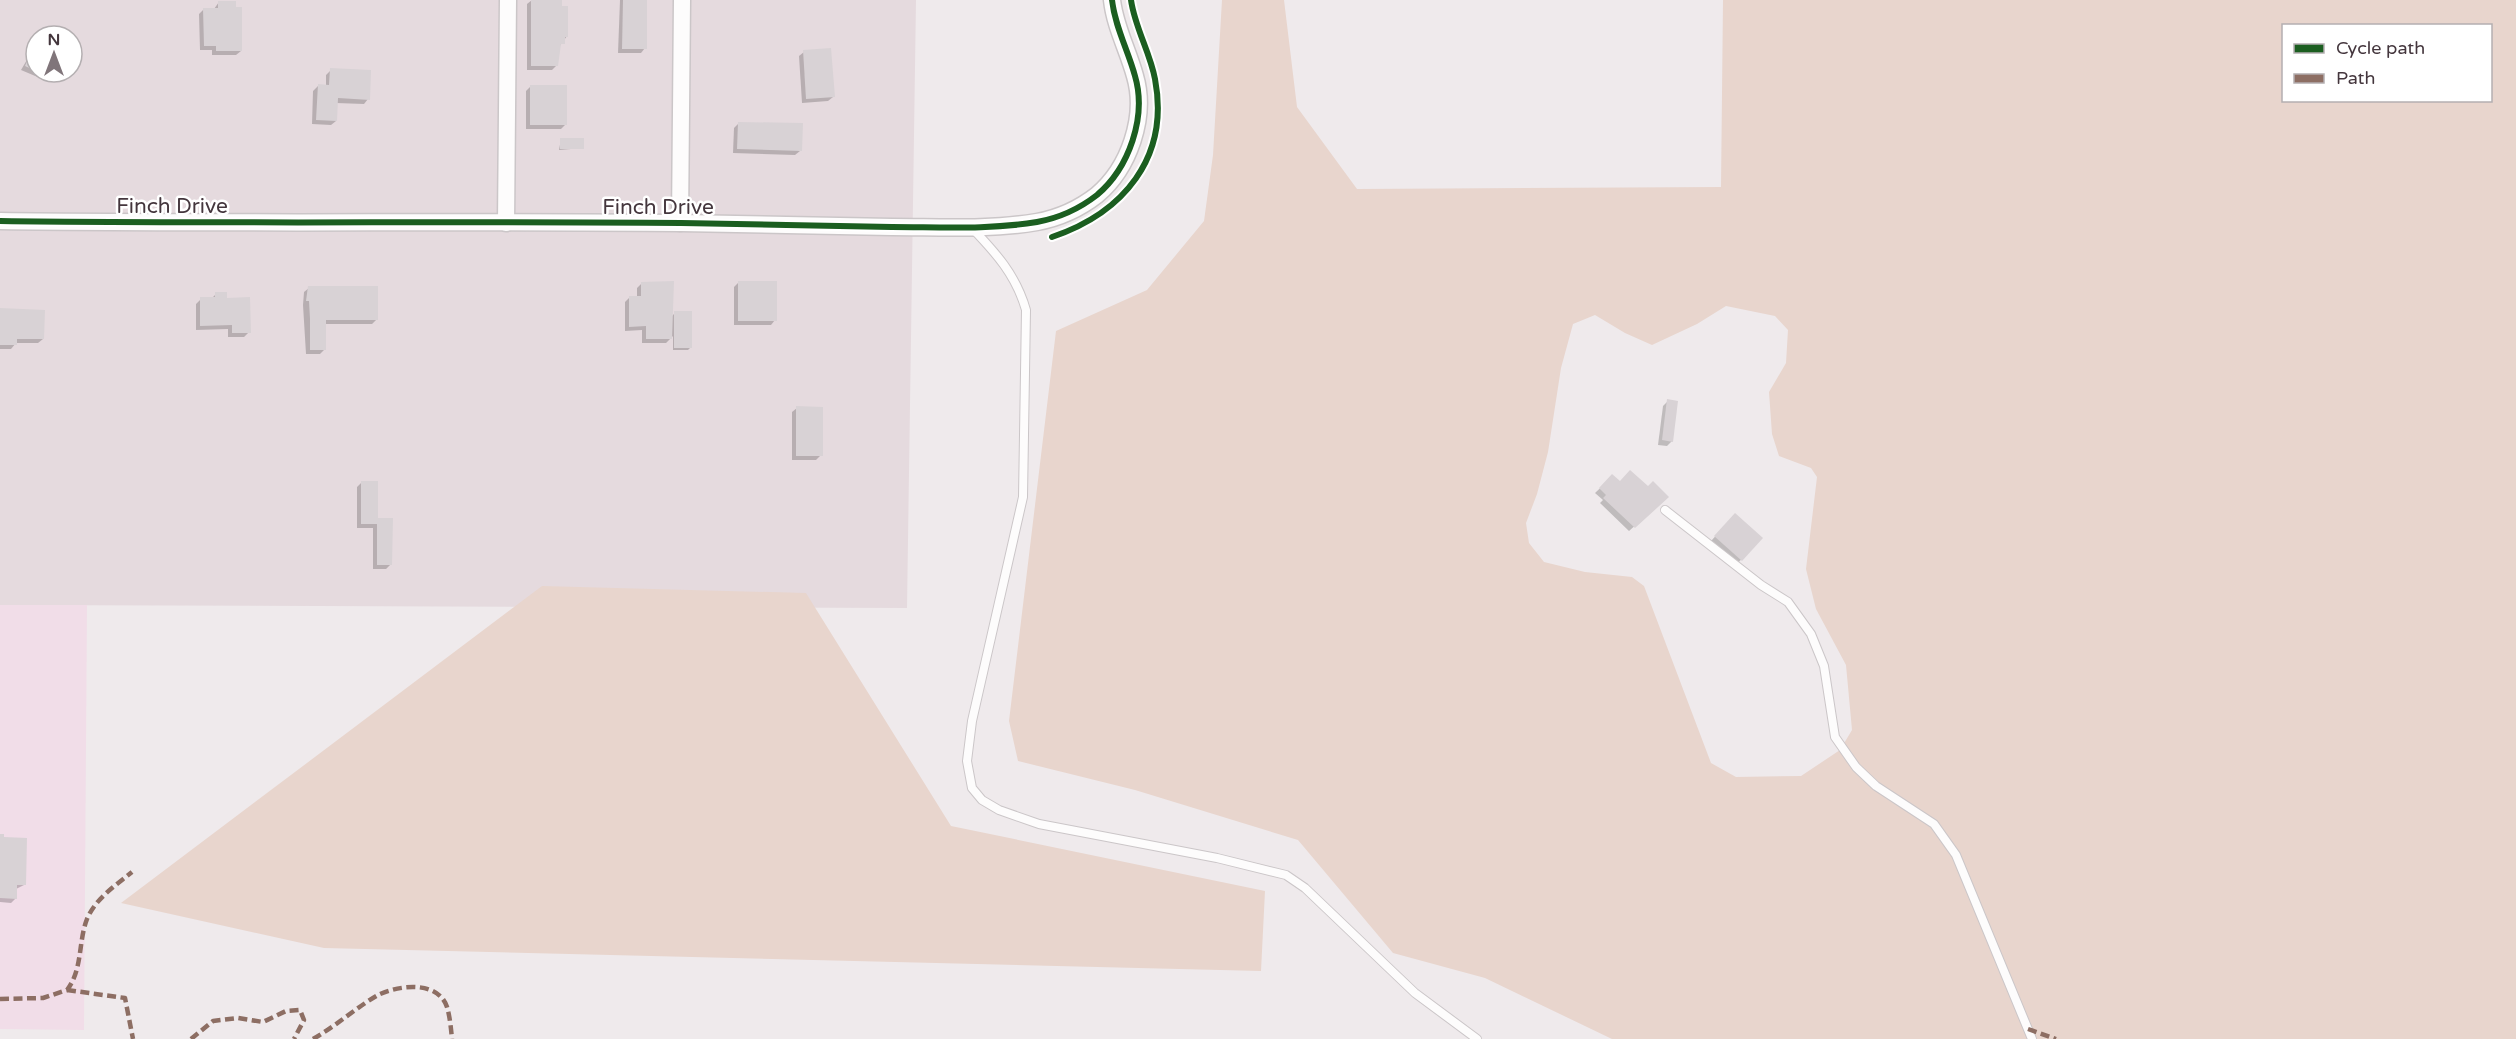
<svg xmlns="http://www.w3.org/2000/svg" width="2516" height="1039" viewBox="0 0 2516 1039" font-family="'Varela Round',sans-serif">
<rect width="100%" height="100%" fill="#efeaec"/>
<path fill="#e5dade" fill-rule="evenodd" d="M0 0H916L907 608 0 605ZM36 36H72V72H36Z"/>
<polygon fill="#f1dde8" points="0,605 87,605 84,1030 0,1029"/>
<g fill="#e8d5cd" fill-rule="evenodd">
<path d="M1222 0H1284L1297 107 1357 189 1721 187 1723 0H2516V1039H1612L1485 978 1393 953 1298 840 1135 790 1018 761 1009 721 1056 331 1147 290 1204 221 1213 155ZM2284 26H2490V100H2284ZM1726 306 1775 316 1788 330 1786 363 1769 392 1772 434 1779 456 1811 468 1817 477 1806 569 1816 609 1846 665 1852 730 1840 750 1801 776 1736 777 1711 763 1644 586 1632 577 1585 572 1544 562 1529 543 1526 523 1537 494 1548 452 1561 368 1573 324 1595 315 1625 333 1652 345 1697 324Z"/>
<polygon points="542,586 806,593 951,826 1265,891 1261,971 324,948 121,903"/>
</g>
<g fill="#0003">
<polygon points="532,0 567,36 559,47 556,66 552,70 527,70 527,4"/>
<polygon points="620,0 646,0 645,48 641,53 618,53"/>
<polygon points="219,2 235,9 241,51 236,55 212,55 212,50 200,50 199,14 204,9 214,9"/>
<polygon points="35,46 36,72 53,72 47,81 21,70"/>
<polygon points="804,52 833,97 828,101 802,103 799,56"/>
<polygon points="331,70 368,99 364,104 336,103 336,121 331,125 312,124 313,91 318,86 326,86 326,75"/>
<polygon points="531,86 566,124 561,129 526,129 526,91"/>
<polygon points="739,123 800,151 795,155 733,153 734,128"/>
<polygon points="561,139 583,148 559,150"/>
<polygon points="739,282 775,320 771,325 734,325 734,287"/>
<polygon points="642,283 671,317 675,313 690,348 688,350 673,350 673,336 666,343 642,343 642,330 625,331 625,302 629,298 637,297 637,288"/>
<polygon points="309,288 377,319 372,324 324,324 324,350 320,354 306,354 303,305 304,292"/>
<polygon points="216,294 225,299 249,332 244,337 228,337 228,329 196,330 196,304 201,299 211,299"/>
<polygon points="0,310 43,339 38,343 16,343 11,349 0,349"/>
<polygon points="1668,401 1672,441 1667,446 1658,445 1663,406"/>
<polygon points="797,408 821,455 816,460 792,460 792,412"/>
<polygon points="1613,476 1620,483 1648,488 1667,497 1629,531 1600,503 1603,500 1595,493"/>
<polygon points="362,482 391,564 386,569 373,569 373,528 357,528 357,487"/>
<polygon points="1735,515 1761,538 1737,564 1711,541"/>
<polygon points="0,836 24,885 16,889 16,898 11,903 0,902"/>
</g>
<g fill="#d8d2d5">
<polygon points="531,0 562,0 562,6 568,6 568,37 565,37 565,44 561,44 558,66 531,66"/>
<polygon points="623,0 647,0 647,49 622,49"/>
<polygon points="218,1 236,1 236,7 242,7 242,51 216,51 216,46 204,46 203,8 218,8"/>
<polygon points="34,44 36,45 36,71 25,66"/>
<polygon points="831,48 835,97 806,99 803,50"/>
<polygon points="330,68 371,70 370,100 338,98 337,121 316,120 318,84 329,85"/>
<polygon points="39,72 55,72 52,78"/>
<rect x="530" y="85" width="37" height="40"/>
<polygon points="738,122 803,123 802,151 737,149"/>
<rect x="560" y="138" width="24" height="11"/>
<polygon points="674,281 672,339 646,339 646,326 629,327 629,296 641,296 641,282"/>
<rect x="738" y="281" width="39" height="40"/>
<polygon points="308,286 378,286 378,320 326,320 326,350 310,350 310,319 309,301 306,301"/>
<polygon points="215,292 227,292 227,298 250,297 251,333 232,333 232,325 200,326 200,297 215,297"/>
<polygon points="0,308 45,310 44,339 17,339 17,345 0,345"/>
<rect x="674" y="311" width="18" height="37"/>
<polygon points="1667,399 1678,401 1673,442 1662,440"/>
<polygon points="796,406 823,407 823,456 796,456"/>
<polygon points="1630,470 1648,486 1653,481 1669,497 1635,528 1603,498 1606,495 1599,488 1612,474 1620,481"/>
<polygon points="361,481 378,481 378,518 393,518 392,565 377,565 377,524 361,524"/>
<polygon points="1735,513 1763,538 1742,561 1714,536"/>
<polygon points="0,834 4,834 4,837 27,838 26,885 17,885 17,899 0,898"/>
</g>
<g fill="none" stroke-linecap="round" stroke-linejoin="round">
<g stroke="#cbc6c8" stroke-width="10">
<g id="lane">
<path d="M971 227C996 253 1016 275 1026 310L1023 497 972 721 967 761 972 788 982 800 999 810 1039 824 1217 858 1286 875 1305 888 1415 993 1477 1039"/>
<polyline points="1665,510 1761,585 1788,602 1811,634 1824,666 1835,737 1856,767 1876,786 1934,824 1956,855 2032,1039"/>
</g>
</g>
<g stroke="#cbc6c8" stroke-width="19">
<g id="street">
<path d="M0 221C227 224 454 221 681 223 751 224 822 226 892 227 940 227 990 230 1037 222 1059 218 1079 209 1097 195 1129 168 1147 117 1135 76 1128 50 1115 27 1112 0"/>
<polyline points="506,223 508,0"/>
<polyline points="680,223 682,0"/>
</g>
</g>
<use href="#lane" stroke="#fdfcfc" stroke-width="8"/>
<use href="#street" stroke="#fdfcfc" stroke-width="16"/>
<g stroke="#8d6e63" stroke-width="4.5" stroke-dasharray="9 4.5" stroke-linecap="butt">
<polyline points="67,990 125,998 133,1039"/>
<path d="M0 999 43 998 67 990C83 969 78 942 87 919 96 898 115 886 132 872"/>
<polyline points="2028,1029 2056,1039"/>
<polyline points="191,1039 213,1021 238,1018 263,1022 286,1011 300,1010 304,1020 294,1039"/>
<path d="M313 1039C336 1026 357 1007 378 995 399 985 438 980 447 1007 450 1017 451 1029 452 1039"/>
</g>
<g stroke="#fff" stroke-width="10">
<g id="cycleway">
<path d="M0 221C227 224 454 221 681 223 751 224 822 226 892 227 940 227 990 230 1037 222 1059 218 1079 209 1097 195 1129 168 1147 117 1135 76 1128 50 1115 27 1112 0"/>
<path d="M1052 237C1123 213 1170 158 1155 79 1150 52 1135 28 1131 0"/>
</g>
</g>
<use href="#cycleway" stroke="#1b5e20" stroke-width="6"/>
</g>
<g text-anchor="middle" stroke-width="5" stroke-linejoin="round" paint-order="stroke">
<g font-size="21" fill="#44363d" stroke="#fff">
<text x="172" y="213">Finch Drive</text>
<text x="658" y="214">Finch Drive</text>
</g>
</g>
<rect x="2282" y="24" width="210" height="78" fill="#ffffff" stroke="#b4afb1" stroke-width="1.5"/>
<rect x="2294" y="44" width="30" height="9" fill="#1b5e20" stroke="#b4afb1" stroke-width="1.5"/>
<text x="2336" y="54" font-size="18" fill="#44363d">Cycle path</text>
<rect x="2294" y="74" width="30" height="9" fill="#8d6e63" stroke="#b4afb1" stroke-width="1.5"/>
<text x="2336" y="84" font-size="18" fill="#44363d">Path</text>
<g transform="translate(54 54)"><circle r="28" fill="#ffffff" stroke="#b4afb1" stroke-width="1.5"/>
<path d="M0-4.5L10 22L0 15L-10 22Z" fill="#80757a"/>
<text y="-9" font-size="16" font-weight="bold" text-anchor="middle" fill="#44363d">N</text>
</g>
</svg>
